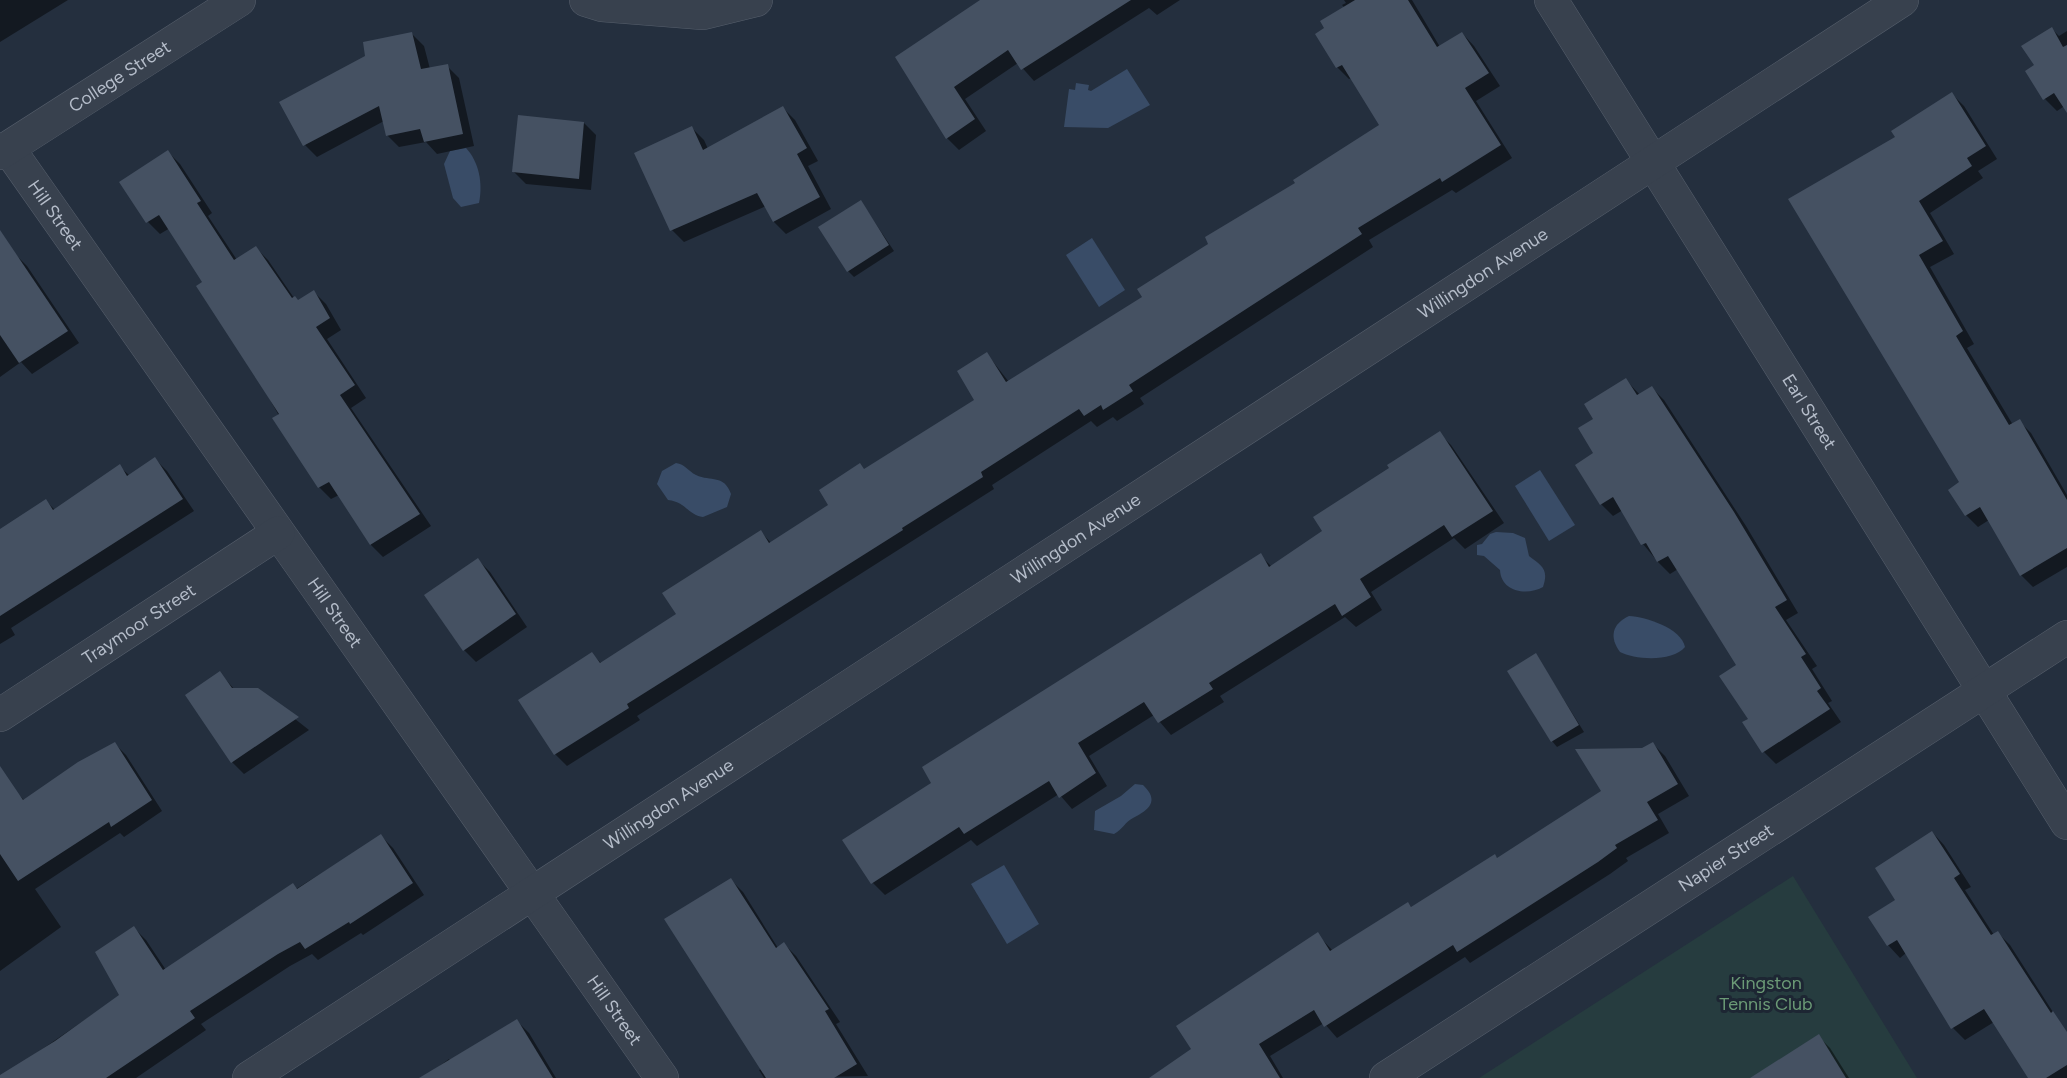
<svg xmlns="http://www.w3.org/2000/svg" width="2067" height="1078" viewBox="0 0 2067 1078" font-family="Figtree,sans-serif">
<rect width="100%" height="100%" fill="#242f3e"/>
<polygon fill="#263c3f" points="1793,876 1917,1078 1479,1078"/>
<g fill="#394c67">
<polygon points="1127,69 1150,105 1108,128 1064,127 1069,89 1075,90 1076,83 1089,85 1088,90 1091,91"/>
<path d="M466 148C479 162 483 183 479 203L461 207 453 198 444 164 450 151Z"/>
<polygon points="1092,238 1125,290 1099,307 1066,255"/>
<path d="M676 463C685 464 688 471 696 475 711 482 724 474 731 494L727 507 703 517C688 515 686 502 668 500L657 484 662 471Z"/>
<polygon points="1540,470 1575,525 1549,541 1515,486"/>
<path d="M1496 532 1513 533 1525 538 1529 556C1542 566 1549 569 1543 587 1527 596 1501 592 1500 570L1484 556 1477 555V545L1482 544 1490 534Z"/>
<path d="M1629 616C1646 617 1681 628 1685 647 1673 662 1635 660 1620 652 1609 637 1612 624 1629 616Z"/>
<path d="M1135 784 1143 785C1160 801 1149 810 1133 818 1126 821 1122 830 1114 834L1094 830 1095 811 1121 796Z"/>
<polygon points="1004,865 1039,924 1007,944 971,884"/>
</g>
<g fill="#0007">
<polygon points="0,0 68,0 0,42"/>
<polygon points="1003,0 1180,0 1157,15 1149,8 1034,81 1018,63 965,99 986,131 959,150 947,138 897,57"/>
<polygon points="1344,0 1412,0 1440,47 1462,33 1474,46 1500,86 1476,101 1512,158 1456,193 1452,190 1369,240 1373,247 1140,398 1144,404 1117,421 1113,417 1097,427 1091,421 992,485 994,489 637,716 640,720 567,766 555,754 592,654 602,664 678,615 761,532 771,543 830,506 865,470 976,400 987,354 1009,382 1144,297 1210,244 1382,125 1352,78 1349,79 1337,67 1326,29 1345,8 1342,5 1346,3"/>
<polygon points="2052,29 2059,36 2067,31 2067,108 2066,105 2057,111 2045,99 2027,71 2036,65"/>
<polygon points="412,34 424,46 430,69 447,66 459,78 474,146 437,154 426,142 399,147 387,135 384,121 317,157 305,145 367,56"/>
<polygon points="1952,94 1964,106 1997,159 1978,171 1983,178 1930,213 1954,254 1930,267 1974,344 1967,348 2013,425 2019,421 2031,433 2067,495 2067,567 2033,587 2021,575 1989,520 1978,527 1966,515 1897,138"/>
<polygon points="783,108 795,120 818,161 808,166 831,209 786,234 774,222 766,206 684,242 672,230 636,153 692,128 704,140 708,149"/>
<polygon points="584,123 596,135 591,190 526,184 514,172"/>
<polygon points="168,152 180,164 212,213 208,216 237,260 256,248 268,260 294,298 299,302 314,292 326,304 341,330 327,339 366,398 351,408 431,526 383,557 371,545 339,495 331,499 319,487 204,282 170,228 160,234 148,222 121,183"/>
<polygon points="861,202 894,251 854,277 848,271"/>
<polygon points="15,254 27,266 79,343 32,374 21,362 0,377 0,261"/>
<polygon points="1626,380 1640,395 1652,388 1664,400 1746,526 1798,613 1786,620 1817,666 1812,669 1832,701 1828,703 1841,722 1776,764 1764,752 1750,719 1738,666 1678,569 1670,574 1658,562 1643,544 1623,510 1613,516 1601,504 1595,454 1595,419"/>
<polygon points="1439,433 1451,445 1504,523 1465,549 1454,538 1371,592 1382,610 1356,627 1345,617 1220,696 1224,702 1171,735 1154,715 1089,756 1107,786 1072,809 1059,794 977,846 971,840 885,895 873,883 844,840 933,783 1260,555 1272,567 1324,531 1391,468"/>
<polygon points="155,459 167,471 194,511 11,628 15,635 0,644 0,531 46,501 55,510 119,466 130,476"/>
<polygon points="478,560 490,572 527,627 476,662 464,650"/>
<polygon points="1536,655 1584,732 1557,747 1552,741"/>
<polygon points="220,673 235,690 257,689 309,730 244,774 232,762"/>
<polygon points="115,744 126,755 162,811 124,837 120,833 35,889 61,927 0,971 0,800 14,790 25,801"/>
<polygon points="1653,744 1665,756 1689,796 1658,814 1669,833 1626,858 1628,861 1610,874 1470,963 1465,957 1337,1038 1324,1023 1270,1056 1283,1078 1152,1078 1193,1050 1317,934 1333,951 1408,903 1412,908 1495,856 1498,859 1603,791 1643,750"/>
<polygon points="1932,832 1944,845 1971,887 1965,890 1994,935 1998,933 2010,945 2067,1034 2067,1078 2030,1078 1994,1022 1965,1040 1953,1028 1906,953 1900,958 1888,945 1897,901"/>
<polygon points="381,836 393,848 424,895 363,935 361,933 318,960 312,954 290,966 201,1024 206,1030 136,1078 0,1078 121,995 134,928 146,940 166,970"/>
<polygon points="731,880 743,892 778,948 784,944 796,956 840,1022 836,1024 868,1076 764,1078 759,1070 761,1069"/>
<polygon points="517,1021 529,1033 556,1078 423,1078 449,1059 451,1061"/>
<polygon points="1818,1036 1830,1048 1849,1078 1752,1078"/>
</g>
<g fill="#455162">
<polygon points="980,0 1131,0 1021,70 1008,50 954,87 975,119 946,139 895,57"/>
<polygon points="1355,0 1408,0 1437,47 1462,32 1489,73 1465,88 1501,145 1442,182 1440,178 1358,228 1362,234 1129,385 1133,391 1103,410 1101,405 1084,416 1079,409 981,472 983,477 902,528 903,530 627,704 629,708 554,755 518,700 592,652 600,663 676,614 662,593 761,530 769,543 828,505 819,490 860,463 864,469 974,400 957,371 987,352 1006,382 1142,297 1137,289 1208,244 1205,237 1295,183 1293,180 1379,125 1342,65 1336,68 1315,34 1324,28 1320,21"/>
<polygon points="2052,27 2063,47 2067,45 2067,113 2054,93 2043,100 2025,71 2034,65 2021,46"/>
<polygon points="412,32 421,69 448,64 463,134 424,142 420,129 386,136 379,106 303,146 279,102 365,56 363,42"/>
<polygon points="1952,92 1986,146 1967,158 1972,166 1919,201 1943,241 1919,255 1963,331 1956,336 2009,425 2020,419 2067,500 2067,548 2020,576 1980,507 1965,516 1948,490 1959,482 1788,199 1895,137 1891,131"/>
<polygon points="783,106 807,148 797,154 820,197 773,222 757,193 670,231 634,153 692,126 703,150"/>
<polygon points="518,115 584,122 579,179 512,172"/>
<polygon points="168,150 201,201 197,203 234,260 256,246 292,298 295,296 298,300 314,290 330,318 316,327 355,385 340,395 420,514 370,545 329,482 318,488 272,418 279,414 196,286 202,282 159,215 146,223 119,182"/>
<polygon points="861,200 889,245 847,272 818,227"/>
<polygon points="0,230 68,331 19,363 0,335"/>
<polygon points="1626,378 1637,395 1652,386 1734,512 1787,600 1775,607 1806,654 1801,657 1821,688 1817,691 1830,709 1762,753 1742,722 1748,719 1719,676 1736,665 1668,556 1657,562 1646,543 1641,545 1613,497 1600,505 1575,465 1593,453 1578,428 1593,419 1584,404"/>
<polygon points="1440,431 1493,511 1452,537 1444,525 1360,579 1371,597 1342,616 1335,604 1209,683 1213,689 1158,723 1144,702 1078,743 1096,773 1059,798 1049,781 964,834 959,827 871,884 842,840 931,783 922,767 1261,553 1269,567 1322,531 1313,517 1389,468 1387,465"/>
<polygon points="155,457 183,499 0,616 0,529 46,499 53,510 120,464 127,476"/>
<polygon points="478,558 516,614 463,651 424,595"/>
<polygon points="1536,653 1579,725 1551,742 1507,671"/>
<polygon points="220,671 232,688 258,688 299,717 231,763 185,695"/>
<polygon points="115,742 152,800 111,827 109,822 18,881 0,854 0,766 23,800 78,762"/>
<polygon points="1653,742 1678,784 1647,802 1658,820 1615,845 1617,848 1598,862 1457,952 1453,945 1324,1027 1314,1010 1259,1044 1280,1078 1149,1078 1191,1049 1176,1026 1318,932 1330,951 1408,902 1411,907 1495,854 1497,858 1601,791 1575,749 1642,748"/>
<polygon points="1932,831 1960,874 1954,878 1991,935 1998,931 2051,1013 2053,1011 2067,1032 2067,1065 2046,1078 2028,1078 1984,1009 1951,1029 1897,940 1887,946 1868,917 1895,900 1875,868"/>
<polygon points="381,834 413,883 350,924 349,922 305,949 300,942 278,954 190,1011 195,1018 106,1078 0,1078 0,1075 55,1041 119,995 95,952 134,926 163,970 293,883 297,889"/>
<polygon points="731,878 776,948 784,942 829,1009 825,1011 857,1064 834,1078 766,1078 664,919"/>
<polygon points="517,1019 553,1078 419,1078"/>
<polygon points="1819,1034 1846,1078 1750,1078"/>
</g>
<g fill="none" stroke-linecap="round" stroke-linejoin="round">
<g stroke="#565f6c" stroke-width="34">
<g id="minor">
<polyline points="586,0 602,5 703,13 756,0"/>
<path id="s1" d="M1551 0 2067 823"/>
<path id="s2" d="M8 148 662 1078"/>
<path id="s3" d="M0 153 239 0"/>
<path id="s4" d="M0 715 278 533"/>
<path id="s5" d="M249 1078 1902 0"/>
<path id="s6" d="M1386 1078 2067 637"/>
</g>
</g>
<use href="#minor" stroke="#38414e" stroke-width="33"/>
</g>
<g text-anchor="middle" stroke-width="6" stroke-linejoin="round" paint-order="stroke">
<g font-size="18" fill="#b4bcc9" stroke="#1d2633">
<text dy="6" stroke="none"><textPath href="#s3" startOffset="142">College Street</textPath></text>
<text dy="6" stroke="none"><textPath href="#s2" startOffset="82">Hill Street</textPath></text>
<text dy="6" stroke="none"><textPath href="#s5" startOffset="1473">Willingdon Avenue</textPath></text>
<text dy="6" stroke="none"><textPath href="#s1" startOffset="486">Earl Street</textPath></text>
<text dy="6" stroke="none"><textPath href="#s5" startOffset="987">Willingdon Avenue</textPath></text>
<text dy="6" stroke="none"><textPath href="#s2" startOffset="568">Hill Street</textPath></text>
<text dy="6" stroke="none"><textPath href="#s4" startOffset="166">Traymoor Street</textPath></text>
<text dy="6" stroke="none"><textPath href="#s5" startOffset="501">Willingdon Avenue</textPath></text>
<text dy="6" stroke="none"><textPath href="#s6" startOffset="405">Napier Street</textPath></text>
<text dy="6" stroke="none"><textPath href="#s2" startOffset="1054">Hill Street</textPath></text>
</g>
<g font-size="18" fill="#6b9a76" stroke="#1d2633">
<text x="1766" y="989">Kingston<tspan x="1766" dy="21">Tennis Club</tspan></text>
</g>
</g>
</svg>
